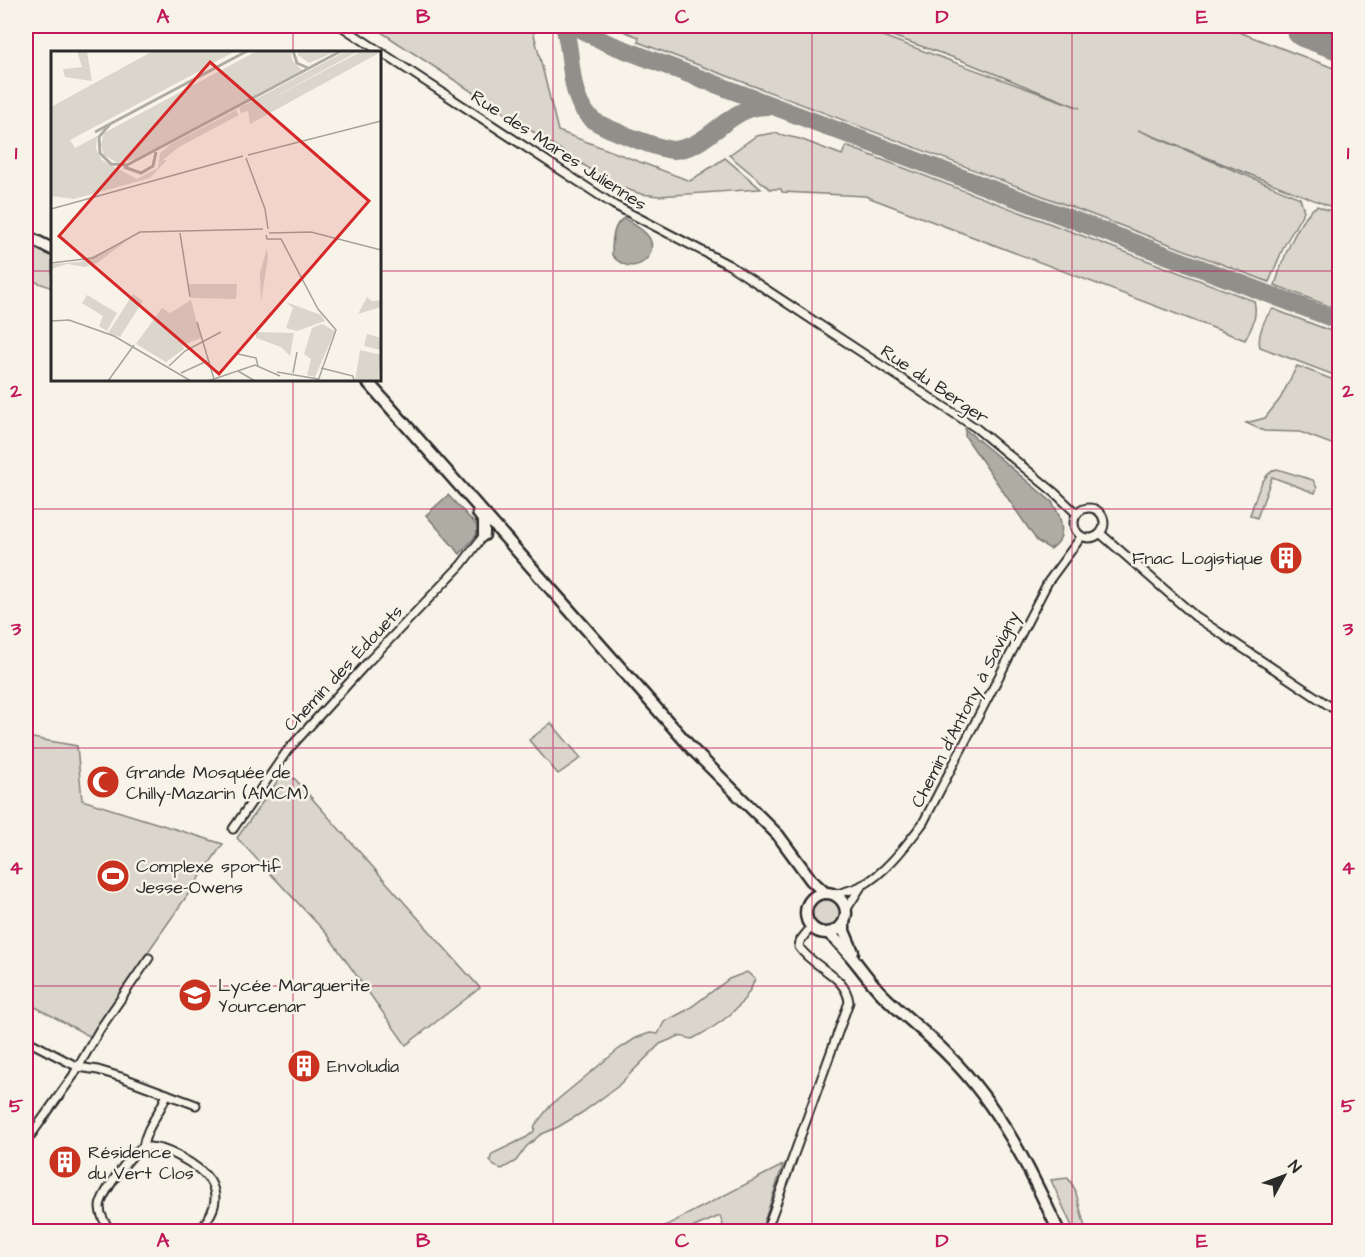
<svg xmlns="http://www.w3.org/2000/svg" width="1365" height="1257" viewBox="0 0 1365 1257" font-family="'Architects Daughter',sans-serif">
<rect width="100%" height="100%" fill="#f7f3e8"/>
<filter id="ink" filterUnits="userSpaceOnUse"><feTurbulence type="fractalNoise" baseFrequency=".0167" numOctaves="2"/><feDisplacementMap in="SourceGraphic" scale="12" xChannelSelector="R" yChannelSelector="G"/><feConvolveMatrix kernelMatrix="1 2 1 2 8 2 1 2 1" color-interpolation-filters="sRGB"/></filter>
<g filter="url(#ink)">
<g fill="#dad6cc" stroke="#82807c" stroke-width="1.5">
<polygon points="372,26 532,26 558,131 690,181 725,158 761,189 659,196 641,194 614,185"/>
<polygon points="610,26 855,26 1080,108 963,61 864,26 1223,26 1339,70 1339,210 1138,130 1300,198 1304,211 1284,246 1269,282 638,42 639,37"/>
<path d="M774 133 800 139 842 155 846 146 1254 301C1258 316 1252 328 1245 340L865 196 782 192 781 189H770L729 155 756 136Z"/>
<path d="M1317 206 1339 214V310L1275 285C1281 264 1298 217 1317 206Z"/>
<polygon points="26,244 52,257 52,288 26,278"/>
<path d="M1273 309 1339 334V377L1260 347C1257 337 1265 315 1273 309Z"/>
<polygon points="1297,366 1339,382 1339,447 1300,432 1264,431 1246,423 1265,418 1280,399"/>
<path d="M1277 469 1313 480 1317 488 1315 493 1272 477 1257 518 1250 515C1256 499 1260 474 1277 469Z"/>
<polygon points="551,723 581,758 558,774 529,740"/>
<polygon points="27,737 77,746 82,800 223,844 120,992 91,1037 26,1002"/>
<polygon points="286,769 480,988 406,1045 327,934 237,838"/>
<circle cx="826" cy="914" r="16"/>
<path d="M747 972 755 979C745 1008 718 1026 692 1039L679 1036 660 1044 617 1087 583 1112 558 1127 540 1135 526 1147 516 1161 502 1169 494 1166 490 1160 492 1154 527 1137 534 1131 535 1125 551 1105 619 1049 636 1038 650 1033 658 1034 664 1022 687 1010 729 979Z"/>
<polygon points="783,1165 761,1231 725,1231 720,1216 694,1227 688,1231 665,1231 663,1227"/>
<polygon points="1068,1178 1075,1189 1086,1231 1074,1231 1051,1180"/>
</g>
<g fill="#afaca4" stroke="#7a7874" stroke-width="1.5">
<path d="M624 218C631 223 641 228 647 235 663 252 634 282 612 255 612 242 612 225 624 218Z"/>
<path d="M965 429 1052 502C1061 516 1069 539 1050 549L1037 541 965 436Z"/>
<polygon points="448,495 481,530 460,554 426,515"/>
</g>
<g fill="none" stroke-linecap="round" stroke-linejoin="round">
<g stroke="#918f8a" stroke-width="18">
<path d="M564 26C572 51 569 82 581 106 584 111 588 116 593 120 604 128 661 150 674 150 683 149 692 146 700 141 724 126 740 104 771 106"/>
<polyline points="574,26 607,43 1340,321"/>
</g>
<polyline stroke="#918f8a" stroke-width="44" points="1307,26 1340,38"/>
<g stroke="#2b2b2b" stroke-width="11">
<g id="minor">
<polyline points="341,26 614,205 729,265 902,379 976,428 1055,493 1077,514"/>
<circle cx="1089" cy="523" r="15"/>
<polyline points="1101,534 1196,617 1340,713"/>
<polyline points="233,829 287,751 367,663 461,565 484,535"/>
<path d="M834 895C843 892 853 890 861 886 885 874 907 844 923 823L1048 582 1081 537"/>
<polyline points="846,910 862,885"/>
<polyline points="26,1040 78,1067 98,1070 121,1077 196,1105"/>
<polyline points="26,1142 73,1076 100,1029 149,958"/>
<path d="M143 1147C146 1127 160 1113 167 1094"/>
<path d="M112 1232C107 1226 100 1216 100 1207 100 1196 132 1151 142 1148 161 1142 200 1166 210 1181 213 1186 215 1193 215 1199 215 1211 206 1221 199 1232"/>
<path d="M766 1232 849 1002C846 975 813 968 799 947L800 941 811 927"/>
</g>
</g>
<g stroke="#2b2b2b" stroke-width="15">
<g id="primary">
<polyline points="26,236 52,249"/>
<polyline points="366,380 694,751 778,835 811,880 825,893"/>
<polyline points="478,513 484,521 484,535"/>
<circle cx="826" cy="913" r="20"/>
<polyline points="844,923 844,931 853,952"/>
<path d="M828 933C850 950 863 975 883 995 904 1016 929 1035 950 1057 999 1106 1030 1169 1059 1232"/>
</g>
</g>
<use href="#minor" stroke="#f7f3e8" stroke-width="7"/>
<use href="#primary" stroke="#f7f3e8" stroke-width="10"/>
</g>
</g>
<path fill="none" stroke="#c2185b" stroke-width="1.5" stroke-opacity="0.55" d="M293 26V52M553 26V1232M812 26V1232M1072 26V1232M26 271H52M380 271H1340M293 380V1232M26 509H1340M26 748H1340M26 986H1340"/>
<defs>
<g id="building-disc" transform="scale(1.725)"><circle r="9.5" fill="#c8321e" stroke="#f7f3e8"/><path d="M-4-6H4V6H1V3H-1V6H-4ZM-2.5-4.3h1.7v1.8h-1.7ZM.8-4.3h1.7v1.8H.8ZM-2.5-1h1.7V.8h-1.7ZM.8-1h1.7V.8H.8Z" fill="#fff"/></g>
<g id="mosque-disc" transform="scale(1.725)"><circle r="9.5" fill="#c8321e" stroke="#f7f3e8"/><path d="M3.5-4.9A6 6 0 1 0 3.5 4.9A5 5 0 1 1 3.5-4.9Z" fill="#fff"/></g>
<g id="stadium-disc" transform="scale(1.725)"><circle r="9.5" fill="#c8321e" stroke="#f7f3e8"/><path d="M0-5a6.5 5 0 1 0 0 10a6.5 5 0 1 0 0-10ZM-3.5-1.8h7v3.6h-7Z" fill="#fff"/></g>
<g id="school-disc" transform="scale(1.725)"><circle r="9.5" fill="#c8321e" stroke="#f7f3e8"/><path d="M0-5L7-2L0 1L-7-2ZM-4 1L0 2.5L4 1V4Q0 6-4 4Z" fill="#fff"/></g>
</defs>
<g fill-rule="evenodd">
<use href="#building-disc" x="1286" y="558"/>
<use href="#mosque-disc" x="103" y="782"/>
<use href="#stadium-disc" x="113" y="876"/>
<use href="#school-disc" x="195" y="995"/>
<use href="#building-disc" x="304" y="1066"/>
<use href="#building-disc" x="65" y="1162"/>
</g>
<g text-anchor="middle" stroke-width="5" stroke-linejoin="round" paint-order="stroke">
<g font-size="18" fill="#2b2b2b" stroke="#f7f3e8">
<text transform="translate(559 150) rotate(33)" y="6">Rue des Mares Juliennes</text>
<text transform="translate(935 384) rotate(34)" y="6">Rue du Berger</text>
<text transform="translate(343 668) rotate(-47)" y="6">Chemin des Édouets</text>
<text transform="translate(965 709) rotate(-63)" y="6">Chemin d'Antony à Savigny</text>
</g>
<g font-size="18" fill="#2b2b2b" stroke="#f7f3e8" text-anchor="start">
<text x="1263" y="564" text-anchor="end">Fnac Logistique</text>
<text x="126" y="778">Grande Mosquée de<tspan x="126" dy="21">Chilly-Mazarin (AMCM)</tspan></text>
<text x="136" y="872">Complexe sportif<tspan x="136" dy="21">Jesse-Owens</tspan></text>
<text x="218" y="991">Lycée Marguerite<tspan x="218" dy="21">Yourcenar</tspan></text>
<text x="327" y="1072">Envoludia</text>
<text x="88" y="1158">Résidence<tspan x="88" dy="21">du Vert Clos</tspan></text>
</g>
</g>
<g transform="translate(51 51)">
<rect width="330" height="330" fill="#f7f3e8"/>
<path d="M26 0H36L41 30 14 26 12 18 31 16ZM102 0H185L158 14 155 9 158 15 19 89 24 97 46 85 45 98 51 109 86 128 107 117 109 102 120 93 185 59 188 64 128 96 112 109H116L99 127 23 148 0 145V56ZM206 0H240L241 9 251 19 84 108 67 112 53 104 50 94 53 82ZM286 0 258 12 247 4V0ZM295 0H308L212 52 311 0 330 1 199 73 197 60 190 62 188 57ZM78 188 46 212 34 216 16 213 0 218V213L29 211ZM216 197 217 207 210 250 209 222ZM137 233H186L185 248 140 247ZM82 243 92 250 69 286 57 282ZM36 244 66 262 56 280 48 275 52 265 31 252ZM316 246 321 250 330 249V256L307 263ZM140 249 150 287 132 294 133 298 115 311 85 293 111 257 119 262ZM235 251 270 264 274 270 246 280 235 277 242 257ZM271 273 284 280 264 326 256 324 260 308 253 303 261 277ZM205 281 243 282 239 305 230 296 205 287ZM316 283 330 287V299L313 295ZM309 299 330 304 327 330H304Z" fill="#dad6cc"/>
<path fill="none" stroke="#afaca4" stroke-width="3" d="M242 0 246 12 257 17M59 73 48 86 49 102 60 113 76 114 290 0M44 81 196 0M73 116 90 122 102 115 105 101"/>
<path fill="none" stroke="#a5a39c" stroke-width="1.5" d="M197 104 330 70M195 107 214 158 217 178M0 158 192 105M129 182 139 246M218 182 260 181 330 199M215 184 216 188H230L267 258 285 279 267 330M0 212 42 207 89 181 212 178M0 270 18 269 63 285 140 330M146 271 163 328M187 303 205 307 207 315M118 315 134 300 170 281M270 317 302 325 303 330M187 320 204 330M226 321 267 328M130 322 156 310M242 322 246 301M57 330 83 294M157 330 204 314 229 325"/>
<path fill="#d62828" fill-opacity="0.15" stroke="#d62828" stroke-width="3" d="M159 11 318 150 168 323 8 185Z"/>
<rect width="330" height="330" fill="none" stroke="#2b2b2b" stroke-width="3"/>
</g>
<rect width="1365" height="1257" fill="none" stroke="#f7f3e8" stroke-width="66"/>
<g transform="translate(1284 1176) rotate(49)" stroke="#f7f3e8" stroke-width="4.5" paint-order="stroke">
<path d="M0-4.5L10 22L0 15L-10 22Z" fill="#2b2b2b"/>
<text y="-9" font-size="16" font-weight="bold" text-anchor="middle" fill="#2b2b2b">N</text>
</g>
<rect x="33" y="33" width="1299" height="1191" fill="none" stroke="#c2185b" stroke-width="2"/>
<g font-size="20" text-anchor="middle" font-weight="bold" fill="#c2185b">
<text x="163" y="23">A</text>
<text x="423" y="23">B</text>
<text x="682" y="23">C</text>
<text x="942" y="23">D</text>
<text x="1202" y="23">E</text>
<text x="16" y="159">1</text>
<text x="1348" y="159">1</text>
<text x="16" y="397">2</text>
<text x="1348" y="397">2</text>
<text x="16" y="635">3</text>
<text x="1348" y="635">3</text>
<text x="16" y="874">4</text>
<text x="1348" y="874">4</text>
<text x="16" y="1112">5</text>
<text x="1348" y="1112">5</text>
<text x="163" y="1247">A</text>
<text x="423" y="1247">B</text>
<text x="682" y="1247">C</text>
<text x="942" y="1247">D</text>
<text x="1202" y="1247">E</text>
</g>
</svg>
